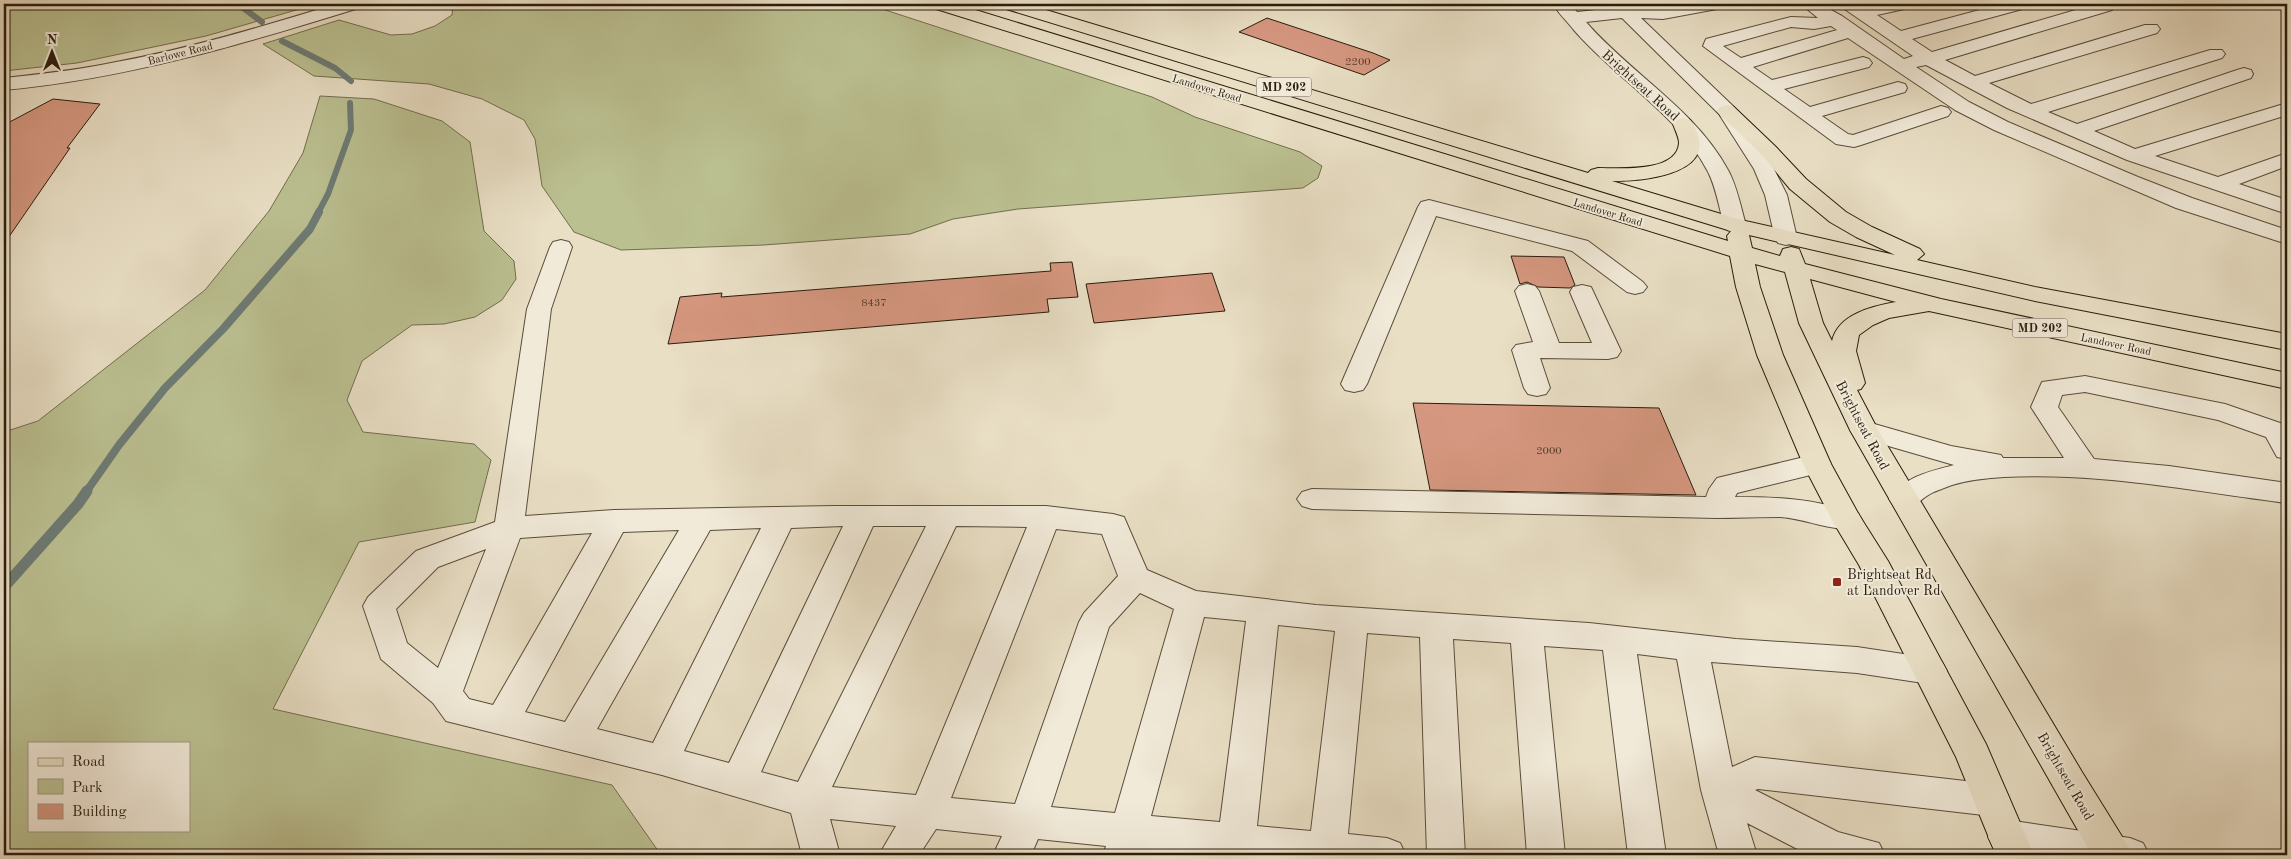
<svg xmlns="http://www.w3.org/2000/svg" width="2291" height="859" viewBox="0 0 2291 859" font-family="'Old Standard TT',serif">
<rect width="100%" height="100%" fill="#e9dfc5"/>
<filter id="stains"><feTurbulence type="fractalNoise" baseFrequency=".004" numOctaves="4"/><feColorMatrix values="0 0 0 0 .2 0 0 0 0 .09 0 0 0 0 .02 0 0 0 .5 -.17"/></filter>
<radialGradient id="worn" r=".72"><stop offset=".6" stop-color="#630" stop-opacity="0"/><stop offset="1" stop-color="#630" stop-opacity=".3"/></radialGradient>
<g fill="#bbc091" stroke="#726e4e" fill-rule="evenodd">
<polygon points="4,4 317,4 206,36 77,63 4,71"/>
<polygon points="453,4 867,4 1152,97 1195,117 1300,152 1322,166 1318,178 1303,188 1018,209 953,219 910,234 764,245 621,250 574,232 542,186 535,139 524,120 482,99 429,84 314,76 263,44 339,20 391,35 412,34 435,26 452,15"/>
<path d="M320 96 374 99 442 121 470 142 484 231 514 261 516 279 502 300 475 317 444 324 412 325 362 361 347 400 363 432 474 444 491 460 475 522 359 542 273 709 612 785 661 855H4V432L38 421 205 290 269 211 303 153ZM29 743H189V830H29Z"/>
</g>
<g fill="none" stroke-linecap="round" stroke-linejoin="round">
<g stroke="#6d7b75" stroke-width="6">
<polyline points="238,4 262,22"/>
<polyline points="282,41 335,68 351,81"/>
<polyline points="318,213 328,194 351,130 350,103"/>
</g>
<polyline stroke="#6d7b75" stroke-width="8" points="86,492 119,445 165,388 223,329 310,229 319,212"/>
<polyline stroke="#6d7b75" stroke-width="11" points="4,587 78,504 87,491"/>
</g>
<g fill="#d5977f" stroke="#2a1c0c">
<polygon points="1267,18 1373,53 1390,60 1364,75 1239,32"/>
<polygon points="53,99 100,104 67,148 70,148 4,244 4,125"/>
<polygon points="1511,256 1564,257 1575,285 1570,288 1538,287 1527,282 1520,284"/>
<polygon points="1072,262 1078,297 1047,299 1049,312 668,344 680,297 722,293 721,297 1051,271 1050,263"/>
<polygon points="1212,273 1225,311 1094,323 1086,284"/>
<polygon points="1413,403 1659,408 1696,495 1430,490"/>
</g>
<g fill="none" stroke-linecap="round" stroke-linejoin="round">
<g stroke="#5a4d3a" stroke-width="2">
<g id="minor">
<path d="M336 4H361L359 8C243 44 126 79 4 90V78C42 74 79 70 116 62 191 48 264 26 336 4Z"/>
<path d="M1553 4H1570L1577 12 1614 8 1611 4H1628L1631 7 1663 9 1691 4H1725L1723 8 1717 9 1663 19 1641 18 1734 107 1774 169 1787 195 1797 238 1794 243 1786 245 1778 243 1775 238 1765 195 1754 169 1719 114 1622 18 1586 22C1630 73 1695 109 1728 170 1737 186 1741 208 1746 225L1743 230 1735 232 1727 230 1724 225C1719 208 1716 186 1707 170 1679 116 1613 76 1573 29 1566 20 1559 14 1553 4Z"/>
<path d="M1801 4H1820L1842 16 1904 59 1913 56 1843 8 1841 4H1860L1865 8 1882 4H1911L1909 8 1877 15 1901 31 2002 4H2028L2026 8 1912 39 1932 52 2096 4H2113L2114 6 2112 10 1945 60 1975 76 2145 25H2157L2160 29 2157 33 1989 83 2031 104 2210 50H2222L2225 54 2222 58 2048 112 2077 124 2237 70 2244 68 2251 70 2253 74 2251 78 2094 131 2135 149 2287 103V115L2155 156 2218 177 2287 153V166L2239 184 2287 200V214L2127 160 2007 108 1926 65 1916 67 1969 102 2008 122 2138 177 2192 198 2287 230V244L2176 208 1994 130 1955 110 1848 38 1753 67 1772 80 1863 57 1869 59 1872 63 1869 67 1784 89 1810 107 1898 82 1905 84 1907 88 1905 92 1822 116 1848 134 1853 135 1941 106 1948 108 1951 112 1948 116 1861 145 1854 147 1836 144 1703 46 1706 39 1791 17 1818 18ZM1831 26 1837 30 1741 58 1723 46 1791 27 1814 29Z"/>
<polygon points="1429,200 1588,241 1643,282 1647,287 1643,292 1635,294 1627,292 1572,251 1436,216 1367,384 1363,390 1354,392 1345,390 1341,384 1418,207 1421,202"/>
<path d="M561 240 569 242 572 247 551 309 525 516 614 510 834 506H1046L1113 514 1124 517 1147 570 1196 591 1316 605 1589 623 1736 639 1857 647 1930 658 1942 662 1947 671 1942 680 1930 684 1857 673 1711 662 1732 767 1755 757 1992 784 2005 789 2010 800 2005 811 1992 816 1758 789 1755 790 1838 832 1879 843 1885 855H1809L1747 823 1757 855H1719L1701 790 1677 659 1637 654 1666 855H1628L1603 650 1544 646 1565 855H1527L1511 643 1453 639 1465 855H1427L1420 637 1367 633 1348 834 1387 838 1400 843 1406 855H1207L1143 849 1141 855H1103L1106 846 1038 839 1031 855H993L1002 836 936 829 919 855H879L896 826 830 819 840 855H802L791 813 662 775 446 721 433 703 381 659 363 606 368 597 416 551 495 522 527 309 550 247 553 242ZM843 526 729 763 684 751 791 528ZM873 526H926L798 782 761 772ZM956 526 1027 527 916 795 832 787ZM761 528 653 743 597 729 710 530ZM1056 529 1102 534 1118 576 1084 613 1079 622 1015 804 951 798ZM679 530 565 722 525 712 623 532ZM592 533 493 705 469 699 463 691 520 538ZM486 549 438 668 407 643 396 609 438 567ZM1140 593 1174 609 1115 813 1051 807 1109 627ZM1204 617 1246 621 1220 822 1151 816ZM1278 625 1335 631 1311 831 1257 826Z"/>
<polygon points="1527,284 1535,286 1539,291 1559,343 1592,343 1570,292 1573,287 1582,285 1591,287 1621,351 1617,357 1608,359 1540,358 1550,388 1546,394 1537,396 1528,394 1524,388 1512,350 1516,345 1533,342 1515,291 1519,286"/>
<path d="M2085 376 2225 404 2286 425 2287 427V459L2277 457 2266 437 2218 420 2085 392 2062 395 2058 407 2094 459 2169 466 2287 483V503C2193 491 2100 472 2004 477 1987 478 1968 480 1952 485 1945 488 1937 490 1930 494 1915 503 1913 512 1894 506L1889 499C1903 477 1931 471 1954 465L1854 436 1850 430 1854 424 1864 421 1951 446 2001 455 2003 458H2064L2031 407 2042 382Z"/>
<path d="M1817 454 1827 457 1831 464 1827 471 1737 493 1735 497C1782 497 1812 499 1858 513L1862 520 1858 527C1836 534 1805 518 1780 517 1759 517 1738 518 1717 518L1312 509 1302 506 1297 499 1302 492 1312 489 1706 497 1709 489 1717 478Z"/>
<polygon points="2007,820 2130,838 2143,843 2149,855 2007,854 1994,849 1988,837 1994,825"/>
</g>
</g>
<g stroke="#2a1c0c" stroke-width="2">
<path id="major" d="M931 4H956L1728 241 1727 236 1731 231 1003 8 1001 4H1026L1588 173 1591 170 1598 168C1619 168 1677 173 1679 143 1679 137 1675 130 1673 124L1676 120 1683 118 1690 120C1727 173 1646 181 1612 181L1741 220 1895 255 1856 237 1830 222 1790 189 1762 155 1720 115 1717 111 1720 107 1727 105 1734 107 1776 147 1806 179 1846 212 1872 227 1920 249 1924 254 1917 260 2035 287 2287 334V350L2035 301 1749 235 1752 248 1780 256 1783 249 1791 247 1799 249 1805 264 1941 299 2287 373V389L1929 311 1889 318 1873 325 1859 335 1856 351 1865 383 1861 389 1857 390 1878 430 2082 772 2126 843 2132 855H2092L1850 430 1799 323 1785 272 1755 264 1760 287 1783 355 1831 464 1859 515 1888 561 1986 744 2034 855H1996L1956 757 1859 565 1832 520 1803 464 1757 355 1736 287 1730 256 933 8ZM1810 279 1896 302C1873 306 1838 314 1832 341L1823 323Z"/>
</g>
<use href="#minor" fill="#f1ead9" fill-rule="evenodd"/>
<use href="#major" fill="#e9dfc5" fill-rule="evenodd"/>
</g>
<rect fill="#8f2418" stroke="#f1ead9" stroke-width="2" x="1832" y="577" width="10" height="10" rx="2.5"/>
<g text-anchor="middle" stroke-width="4" stroke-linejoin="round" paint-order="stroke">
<g font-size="11" fill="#2a1c0c" stroke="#f1ead9">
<text transform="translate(180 53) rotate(-14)" y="4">Barlowe Road</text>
<text transform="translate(1207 88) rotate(17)" y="4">Landover Road</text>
<text transform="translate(1608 212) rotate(17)" y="4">Landover Road</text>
<text transform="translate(2116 344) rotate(12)" y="4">Landover Road</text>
</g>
<g font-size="11" fill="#553b29">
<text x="1358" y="65">2200</text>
<text x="874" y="306">8437</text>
<text x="1549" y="454">2000</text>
</g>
<g fill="#f1ead9" stroke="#665a4a" stroke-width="1">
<rect x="1256.5" y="77.5" width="55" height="19" rx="4"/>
<rect x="2012.5" y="318.5" width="55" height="19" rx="4"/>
</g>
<g font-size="12" font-weight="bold" fill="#2a1c0c">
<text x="1284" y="91">MD 202</text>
<text x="2040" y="332">MD 202</text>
</g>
<g font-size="14" fill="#2a1c0c" stroke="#f1ead9">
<text transform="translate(1641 85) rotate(42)" y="5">Brightseat Road</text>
<text transform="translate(1863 425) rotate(62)" y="5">Brightseat Road</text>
<text transform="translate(2066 776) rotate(60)" y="5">Brightseat Road</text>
</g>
<g font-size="14" fill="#2a1c0c" stroke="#f1ead9" text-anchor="start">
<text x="1847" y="579">Brightseat Rd<tspan x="1847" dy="16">at Landover Rd</tspan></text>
</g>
</g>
<rect width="2291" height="859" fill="none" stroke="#e9dfc5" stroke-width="20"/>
<rect x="5" y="5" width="2281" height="849" fill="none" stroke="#2a1c0c" stroke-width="2.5"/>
<rect x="10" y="10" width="2271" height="839" fill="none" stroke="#2a1c0c"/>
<rect x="28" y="742" width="162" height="90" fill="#f1ead9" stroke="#a19887"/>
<rect x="38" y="758" width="25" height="8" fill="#e9dfc5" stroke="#a19887"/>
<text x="72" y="766" font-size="15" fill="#2a1c0c">Road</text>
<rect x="38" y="779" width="25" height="15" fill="#bbc091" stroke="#a19887"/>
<text x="72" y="792" font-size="15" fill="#2a1c0c">Park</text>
<rect x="38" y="804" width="25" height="15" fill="#d5977f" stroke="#a19887"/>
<text x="72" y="816" font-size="15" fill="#2a1c0c">Building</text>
<g transform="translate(52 52)" stroke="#f1ead9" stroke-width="4" paint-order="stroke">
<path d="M0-4L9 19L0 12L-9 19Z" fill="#2a1c0c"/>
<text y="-8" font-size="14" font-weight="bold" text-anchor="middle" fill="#2a1c0c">N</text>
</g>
<rect width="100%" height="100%" filter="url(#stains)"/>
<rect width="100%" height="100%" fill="url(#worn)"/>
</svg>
